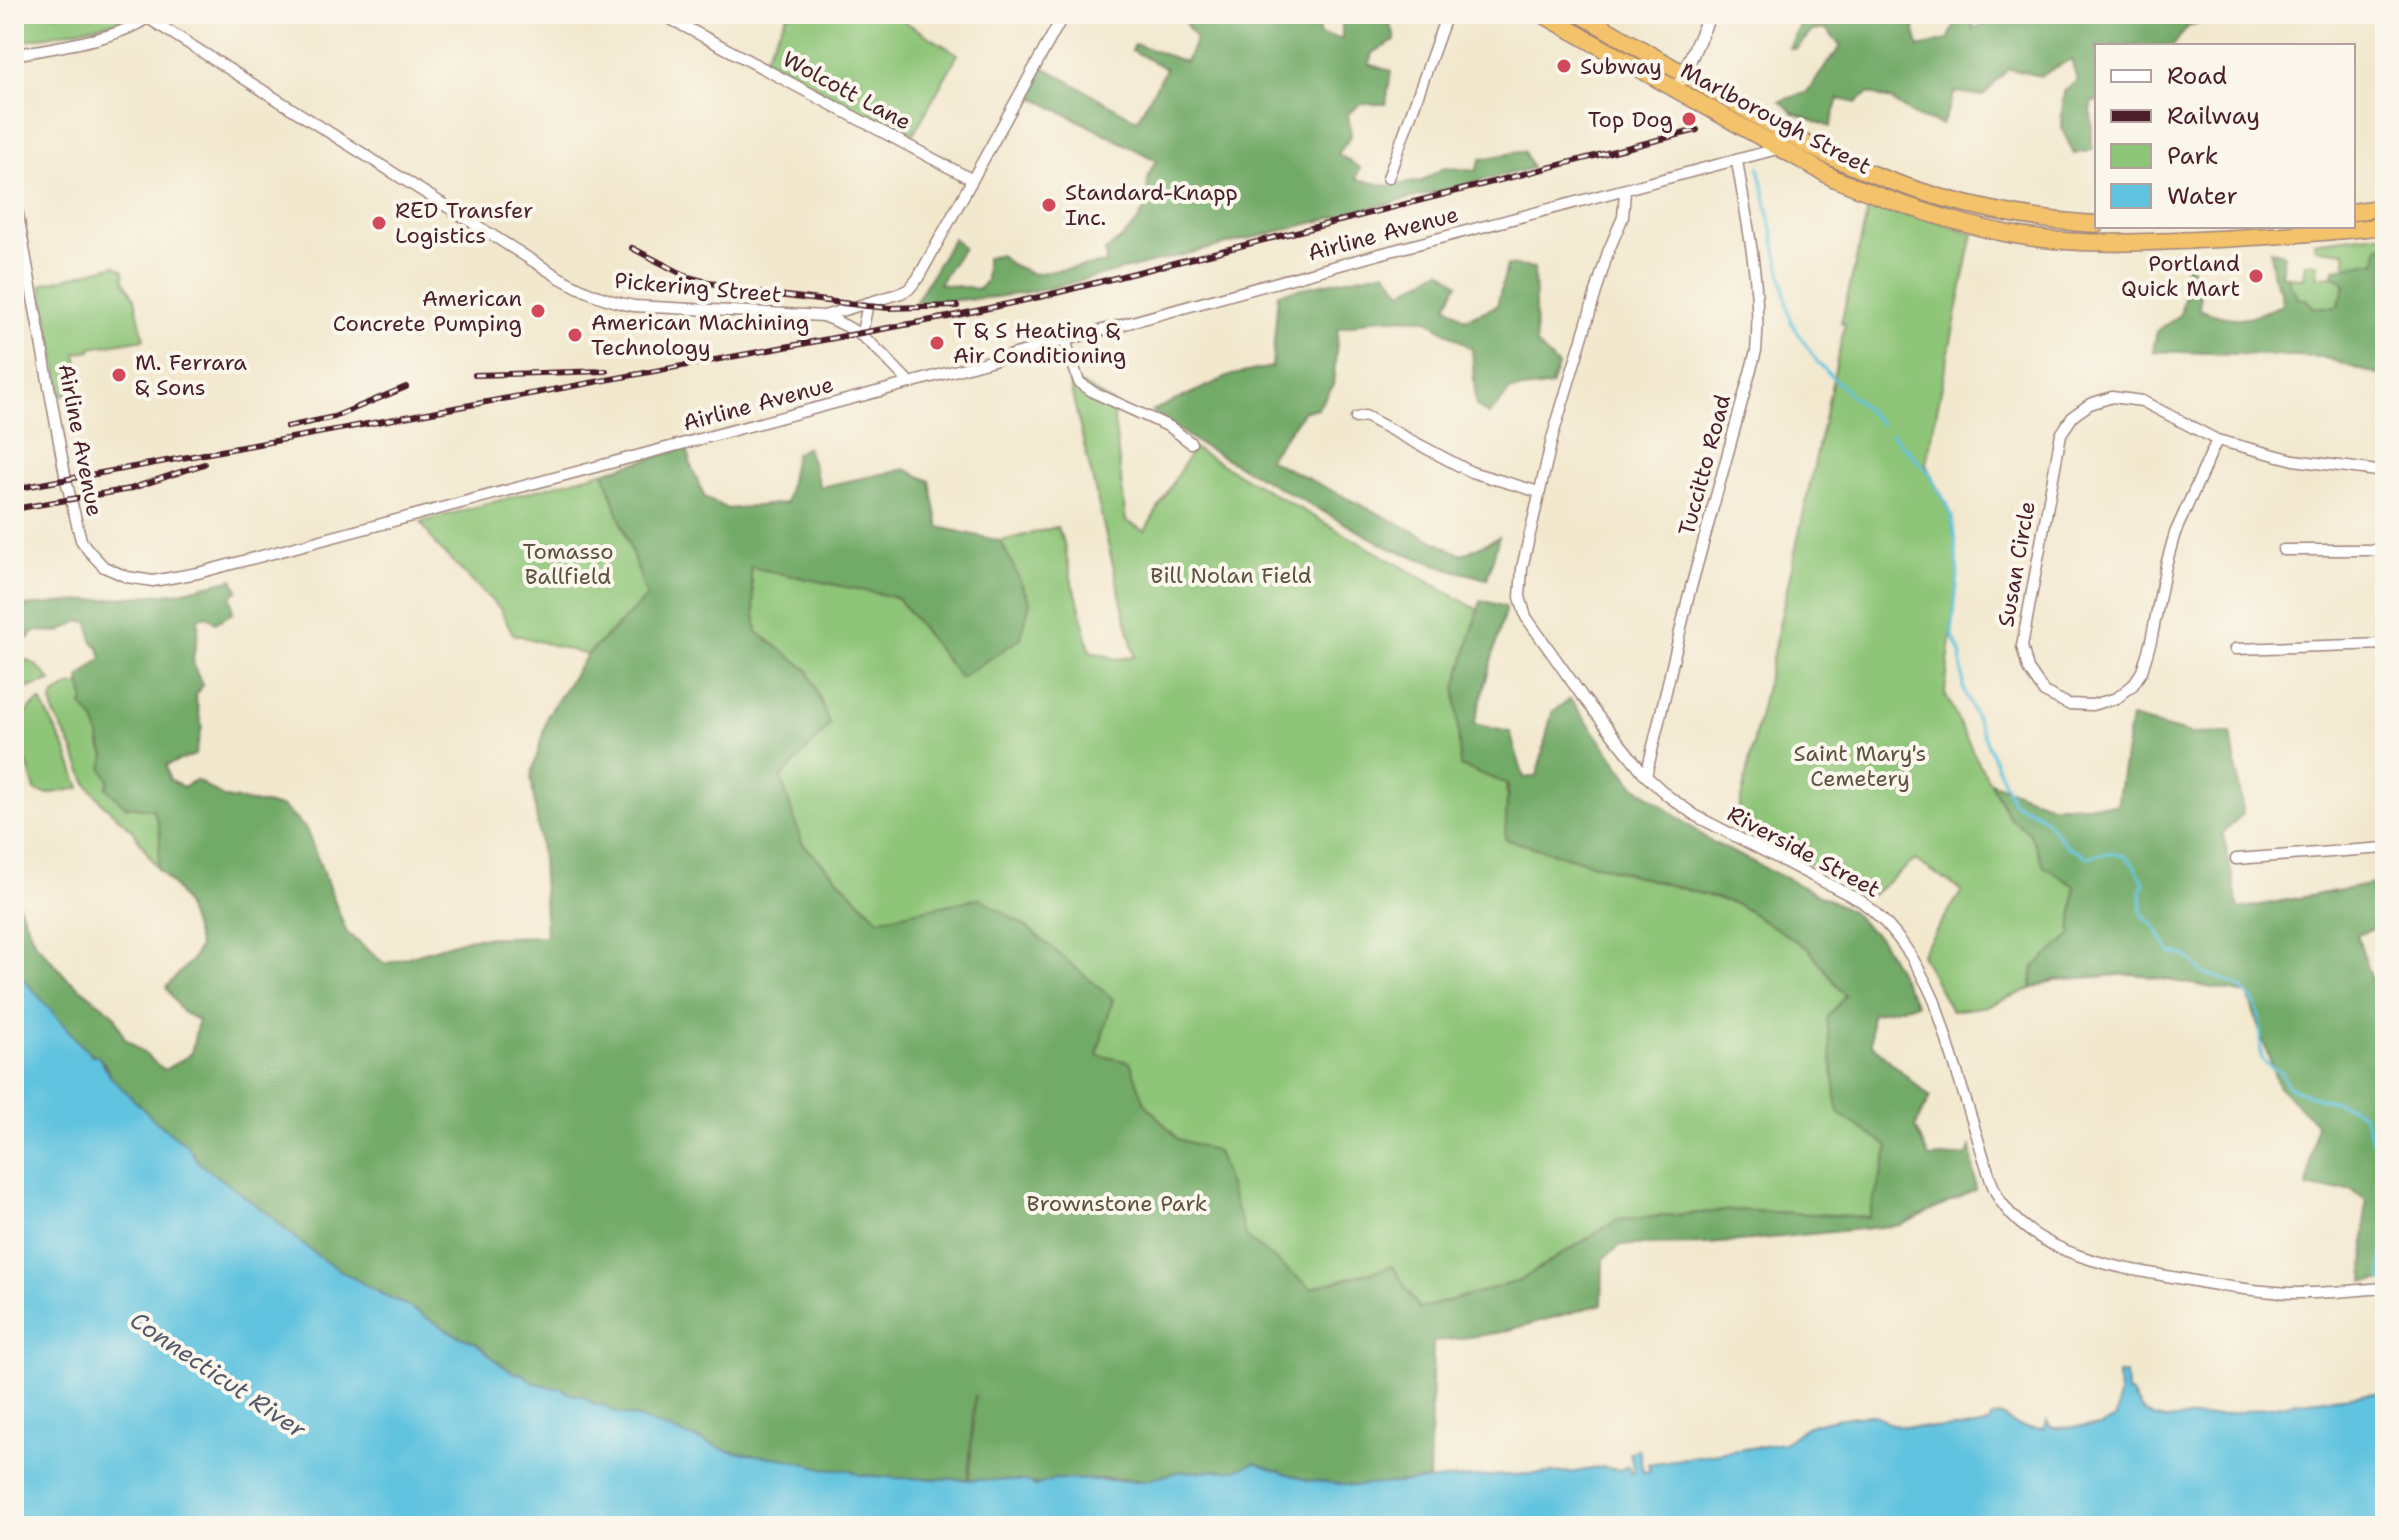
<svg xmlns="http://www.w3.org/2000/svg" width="2399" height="1540" viewBox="0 0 2399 1540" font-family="'Shantell Sans',sans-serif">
<rect width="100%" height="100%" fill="#fbf7ec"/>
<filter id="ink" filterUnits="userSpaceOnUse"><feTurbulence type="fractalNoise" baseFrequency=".0125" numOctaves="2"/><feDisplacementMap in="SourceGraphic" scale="16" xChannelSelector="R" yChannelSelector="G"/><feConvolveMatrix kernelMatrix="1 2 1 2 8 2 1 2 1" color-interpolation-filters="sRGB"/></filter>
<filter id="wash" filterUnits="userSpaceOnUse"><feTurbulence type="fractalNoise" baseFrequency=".006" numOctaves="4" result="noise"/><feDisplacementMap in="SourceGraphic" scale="32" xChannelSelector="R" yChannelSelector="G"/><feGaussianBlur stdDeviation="1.8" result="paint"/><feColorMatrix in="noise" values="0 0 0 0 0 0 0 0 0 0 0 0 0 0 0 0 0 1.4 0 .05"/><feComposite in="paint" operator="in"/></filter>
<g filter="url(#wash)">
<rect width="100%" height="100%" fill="#f2e8ce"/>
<g fill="#8ec578" stroke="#6c7252" stroke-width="2">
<polygon points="14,14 136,14 115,22 14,43"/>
<polygon points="788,14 892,14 958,54 914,133 897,132 764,58"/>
<polygon points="1873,201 1973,233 1926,464 1952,515 1958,574 1945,693 1974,754 2010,818 2029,832 2044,866 2075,886 2071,935 2035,967 2031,989 1987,1006 1951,1011 1921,954 1962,891 1915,860 1872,895 1735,827 1845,324 1841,323 1869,206"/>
<polygon points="2385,233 2385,244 2378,247 2377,261 2346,267 2345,252 2319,249 2314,246 2314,242"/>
<path d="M2305 263H2317L2318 277C2330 276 2340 274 2345 286L2338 307H2312L2306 299H2299L2289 283V277L2303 278Z"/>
<polygon points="115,265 124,271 124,280 135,299 144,339 91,348 91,351 76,353 81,378 68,380 69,392 66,395 62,396 41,285"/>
<polygon points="1068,377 1112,402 1126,521 1145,531 1193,448 1494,619 1464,727 1505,760 1508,840 1737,904 1809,949 1846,996 1889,1146 1870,1217 1735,1210 1617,1220 1519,1281 1419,1309 1399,1277 1408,1482 1355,1486 1339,1485 1306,1480 1251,1464 1236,1470 1203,1470 1165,1474 1144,1481 1035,1486 1030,1482 1023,1481 949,1479 192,1154 189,1148 407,1042 903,914 878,919 802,843 781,778 808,670 757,632 750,566 898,598 960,678 1030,602 1001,541 1057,527 1064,544 1073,587 1077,596 1090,651 1116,659 1135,657"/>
<polygon points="653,458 647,597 587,655 513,634 500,609 436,545 421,522"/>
<path d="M14 658C32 659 41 668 51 681L14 692Z"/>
<path d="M72 685H82L84 699 100 731V745L105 755 109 780 125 806 152 809C164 829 159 846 158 869L133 831 104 805 87 784 71 745 54 714 52 702 54 695Z"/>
<path d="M41 701 66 750 80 788 47 794 35 791C28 754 0 723 41 701Z"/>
</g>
<g fill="#72aa68" stroke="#5e644a" stroke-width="2">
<path d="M1186 14H1306L1319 22V35L1342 39V14H1395L1389 23 1395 35V41L1372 53 1369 64 1391 71 1386 104H1360L1348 114 1351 136 1338 154 1360 168 1356 179 1388 186 1422 181 1445 167 1476 171 1481 159 1524 151 1532 168 1047 289 996 297 915 303 953 238 963 248 939 284 979 289 986 281V258L999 254 1010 264 1033 274 1106 263 1105 251C1124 237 1145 222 1147 196 1148 178 1147 177 1156 160L1025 93 1042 66 1137 120 1166 69 1132 50 1135 44 1186 62 1196 39 1185 23Z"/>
<polygon points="1805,14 1911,14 1919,47 1948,40 1960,14 1977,14 1972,28 2033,14 2220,14 2187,27 2173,46 2097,46 2097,102 2091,102 2092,150 2074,154 2061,127 2064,91 2077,81 2071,59 2041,76 2008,69 1983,96 1955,92 1942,125 1915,116 1890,100 1869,93 1856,103 1839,99 1830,127 1794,113 1780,101 1806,93 1841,46 1826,29 1812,31 1796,49 1789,48"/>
<path d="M2385 244V372L2377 375 2322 357 2153 351 2157 331 2180 315 2186 290V249L2200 298 2199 309C2235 324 2246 319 2282 305L2281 293 2272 273 2271 250 2284 255 2281 275 2289 277V283L2299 299H2306L2313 307H2338L2345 286 2342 280 2333 275 2334 269 2377 261 2378 247Z"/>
<polygon points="1507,265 1534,268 1536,344 1558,366 1551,386 1511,390 1489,415 1476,406 1472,349 1426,319 1378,318 1338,329 1333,386 1318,408 1304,411 1268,459 1462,555 1499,537 1487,579 1450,569 1390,548 1199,444 1152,411 1232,375 1272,367 1278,293 1386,271 1402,292 1441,270 1458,283 1447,305 1465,319 1497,306"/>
<path d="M807 447 820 487 905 469 930 481 939 527 1001 541 1030 602 1021 638 960 678 898 598 750 567 757 632 808 670 830 725 781 778 802 843 878 919 980 898 1027 927 1113 999 1097 1055 1130 1062 1145 1103 1178 1139 1217 1151 1246 1237 1311 1288 1393 1266 1419 1309 1519 1281 1617 1220 1735 1210 1869 1217 1889 1147 1838 1113 1827 1018 1845 996 1809 949 1737 904 1505 839 1508 784 1460 766 1456 688 1481 600 1506 607 1474 724 1510 732 1524 778 1537 776 1552 712 1570 699 1633 784 1710 841 1848 909 1881 940 1916 1004 1871 1014V1044L1930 1097 1915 1127 1929 1158 1967 1155 1971 1147 1976 1190 1901 1225 1710 1244 1621 1245 1603 1259 1602 1304 1497 1333 1433 1342 1429 1480 1360 1486 1339 1485 1306 1480 1255 1463 1236 1470 1177 1472 1148 1481 1109 1478 1038 1485 1030 1482 969 1479 975 1395 968 1479 898 1478 859 1475 850 1470H831L787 1460 723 1450 698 1439 679 1434 635 1417 617 1413 605 1406 592 1403 584 1396 571 1394 561 1388H554L532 1382 523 1374 515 1373 500 1364 476 1343 456 1335 405 1305 374 1290 326 1262 302 1244 267 1213 198 1162 187 1145 154 1120 110 1076 104 1063 82 1046 14 968V894L34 941 67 978 114 1014 124 1037 164 1070 191 1054 198 1020 182 1012 166 987 191 961 199 947C189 912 185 895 158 869 159 846 164 829 152 809L125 806 106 788 109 780 102 768 105 755C96 736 101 722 82 707L84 699 79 678 102 658 99 648 92 640 89 622 79 621 60 632 34 631 29 638 14 642V607L176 593 233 579 238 590 231 596 233 613 215 623 208 616 198 618C202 649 182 652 203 685L195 696 202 727 195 755 166 765 169 779 183 787 196 780 225 798 283 807 306 829 347 933 385 964 471 938 546 936 542 859 531 777 548 715 587 655 647 597 604 472 687 448 691 466 705 498 728 509 786 503 795 454Z"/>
<polygon points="2131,718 2191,734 2231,733 2243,813 2223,834 2239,909 2385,882 2385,925 2357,935 2385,1019 2385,1281 2364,1281 2366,1200 2352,1190 2307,1188 2316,1123 2278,1086 2248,994 2133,974 2055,980 2031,989 2034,967 2071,935 2075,886 2044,866 2029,832 2010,818 1990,782 2051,805 2117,805"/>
</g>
<path fill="#61c3df" stroke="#567185" stroke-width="2" d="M14 968 82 1046 92 1055 98 1056 110 1076 154 1120 187 1145 198 1162 267 1213 302 1244 326 1262 374 1290 405 1305 456 1335 476 1343 500 1364 515 1373 523 1374 532 1382 554 1388H560L571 1394 584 1396 592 1403 605 1406 617 1413 635 1417 732 1452 787 1459 831 1470H850L859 1475 898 1478 1023 1481 1030 1482 1035 1486 1055 1479 1144 1481 1178 1472 1236 1470 1255 1463 1306 1480 1355 1486 1488 1476 1575 1472 1603 1467 1620 1470 1628 1466 1630 1474 1634 1473 1630 1452 1639 1450 1643 1472 1650 1471 1648 1464 1783 1443C1794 1438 1800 1429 1808 1426 1824 1420 1852 1416 1869 1415 1880 1414 1882 1421 1891 1424 1902 1428 1973 1430 1984 1425 1990 1423 1989 1422 1992 1417L2002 1416C2014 1427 2029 1430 2045 1428L2047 1421 2051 1427 2056 1428 2100 1426 2116 1418 2119 1394 2118 1374H2126L2127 1393H2131L2142 1410 2153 1417 2165 1420 2223 1415 2292 1403 2385 1392V1526H14Z"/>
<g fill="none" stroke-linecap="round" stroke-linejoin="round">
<g stroke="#61c3df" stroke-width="3">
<polyline points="1759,167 1791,322 1818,363 1882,425"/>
<path d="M1891 433 1930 473 1952 515 1958 574 1952 634 1961 653 1963 688 2013 803 2037 813 2047 821 2068 847 2087 857C2121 848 2127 852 2144 882L2141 891 2142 913 2147 920 2154 924 2170 953 2185 955C2191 962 2198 965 2204 974 2240 982 2259 994 2261 1032 2262 1040 2259 1051 2262 1058 2266 1066 2274 1069 2282 1072L2287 1086 2308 1095 2352 1107 2363 1115 2385 1172"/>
<polyline points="2385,1232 2385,1237"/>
<polyline points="2382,1281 2382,1256 2385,1247"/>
</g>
</g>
</g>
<g filter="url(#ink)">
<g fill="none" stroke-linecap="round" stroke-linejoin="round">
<g stroke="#9e847c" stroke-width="13">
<g id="minor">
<polyline points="661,14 971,179"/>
<path d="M148 18 560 278C584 291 606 301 634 306L824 316 901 293 909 289 918 278 1064 14"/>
<path d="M14 55C53 47 121 40 151 15"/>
<polyline points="1388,178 1447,14"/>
<path d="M1625 191 1623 217 1608 252 1553 435 1522 568 1520 597 1526 617 1582 696 1646 776 1668 796 1696 816 1861 901C1896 927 1918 963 1935 1002L1991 1181C1994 1188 1997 1197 2002 1203 2039 1257 2124 1269 2184 1279 2220 1286 2256 1292 2293 1293 2324 1294 2355 1290 2385 1288"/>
<polyline points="14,193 66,480 81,540 88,550 104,567 127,577 153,581 198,573 910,383 1387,252 1781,148"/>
<path d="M825 317C866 331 880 353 910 383"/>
<polyline points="862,333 868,303"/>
<polyline points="1065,340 1079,382 1093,392 1170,427 1191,443"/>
<polyline points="1356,418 1365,416 1471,472 1539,492"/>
<polyline points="2217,440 2175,533 2166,565 2151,641 2142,671 2133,685 2117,698 2092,705 2068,704 2044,692 2028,669 2022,646 2061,434 2073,416 2090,404 2112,397 2142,401 2217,440 2294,460 2385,472"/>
<polyline points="2283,550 2385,550"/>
<polyline points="2235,649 2385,644"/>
<path d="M1646 776 1688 598 1756 351C1762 287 1747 224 1737 161"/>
<polyline points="2236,859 2385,848"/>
</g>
</g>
<g stroke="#9e847c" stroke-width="15">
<polyline id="tertiary" points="1681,80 1710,14"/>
</g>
<g stroke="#9e847c" stroke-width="19">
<g id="trunk">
<path d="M1542 14 1835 179C1892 202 1949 222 2009 234 2071 246 2135 243 2197 240 2260 237 2322 233 2385 226"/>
<path d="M1580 14C1633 44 1685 75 1738 105 1773 125 1807 147 1845 163 1924 197 2010 219 2097 224"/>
<polyline points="2353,212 2385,207"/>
</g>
</g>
<use href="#minor" stroke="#fff" stroke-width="10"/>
<use href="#tertiary" stroke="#fff" stroke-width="12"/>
<use href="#trunk" stroke="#f3c26a" stroke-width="16"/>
<g stroke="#4a1f2b" stroke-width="6">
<g id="rail">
<polyline points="632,248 688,277 738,290 867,306 889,308 957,306"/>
<polyline points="475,375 606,371"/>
<polyline points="287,427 334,417 406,387"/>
<polyline points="14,489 948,317 1044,296 1697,130"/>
<polyline points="14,509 130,489 204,464"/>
</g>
</g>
<use href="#rail" stroke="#fbf7ec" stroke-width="3" stroke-dasharray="9" stroke-linecap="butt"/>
</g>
</g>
<g fill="#d1495b" stroke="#fbf7ec" stroke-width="3">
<circle cx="1564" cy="66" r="8"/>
<circle cx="1689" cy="119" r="8"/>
<circle cx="1049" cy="205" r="8"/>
<circle cx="379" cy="223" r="8"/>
<circle cx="2256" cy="276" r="8"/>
<circle cx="538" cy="311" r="8"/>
<circle cx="575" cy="335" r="8"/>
<circle cx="937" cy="343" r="8"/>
<circle cx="119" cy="375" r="8"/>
</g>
<g text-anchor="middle" stroke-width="8" stroke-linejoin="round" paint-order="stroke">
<g font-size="22" fill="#4a1f2b" stroke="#fbf7ec" text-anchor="start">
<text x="1580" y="74">Subway</text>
<text x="1673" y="127" text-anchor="end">Top Dog</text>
<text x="1065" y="200">Standard-Knapp<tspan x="1065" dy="25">Inc.</tspan></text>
<text x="395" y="218">RED Transfer<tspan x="395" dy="25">Logistics</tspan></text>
<text x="2240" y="271" text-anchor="end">Portland<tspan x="2240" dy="25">Quick Mart</tspan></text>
<text x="522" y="306" text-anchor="end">American<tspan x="522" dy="25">Concrete Pumping</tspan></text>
<text x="591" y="330">American Machining<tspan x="591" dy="25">Technology</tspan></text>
<text x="953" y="338">T &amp; S Heating &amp;<tspan x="953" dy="25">Air Conditioning</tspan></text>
<text x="135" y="370">M. Ferrara<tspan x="135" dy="25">&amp; Sons</tspan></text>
</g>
<g font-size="22" fill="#4a1f2b" stroke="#fbf7ec">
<text transform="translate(847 90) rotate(28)" y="8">Wolcott Lane</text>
<text transform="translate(1776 118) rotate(28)" y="8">Marlborough Street</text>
<text transform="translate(1383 233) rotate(-15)" y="8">Airline Avenue</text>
<text transform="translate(698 287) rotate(5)" y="8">Pickering Street</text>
<text transform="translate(758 403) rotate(-15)" y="8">Airline Avenue</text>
<text transform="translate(81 440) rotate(79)" y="8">Airline Avenue</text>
<text transform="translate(1704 465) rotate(-75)" y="8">Tuccitto Road</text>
<text transform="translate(2016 564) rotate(-80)" y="8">Susan Circle</text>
<text transform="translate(1804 851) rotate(28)" y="8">Riverside Street</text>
</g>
<g font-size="22" fill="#5e5142" stroke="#fbf7ec">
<text x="568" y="559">Tomasso<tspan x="568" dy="25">Ballfield</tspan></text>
<text x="1231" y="583">Bill Nolan Field</text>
<text x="1860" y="761">Saint Mary's<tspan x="1860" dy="25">Cemetery</tspan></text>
<text x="1117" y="1211">Brownstone Park</text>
</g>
<g font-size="24" font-style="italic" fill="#52586a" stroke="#fbf7ec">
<text transform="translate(218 1375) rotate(34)" y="8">Connecticut River</text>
</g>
</g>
<rect width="2399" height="1540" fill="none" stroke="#fbf7ec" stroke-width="48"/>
<rect x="2095" y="44" width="260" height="184" fill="#fbf7ec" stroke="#b4a19f" stroke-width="2"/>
<rect x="2111" y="70" width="40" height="12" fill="#ffffff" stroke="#b4a19f" stroke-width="2"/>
<text x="2167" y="84" font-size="24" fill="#4a1f2b">Road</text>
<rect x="2111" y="110" width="40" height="12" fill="#4a1f2b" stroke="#b4a19f" stroke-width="2"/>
<text x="2167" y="124" font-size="24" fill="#4a1f2b">Railway</text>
<rect x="2111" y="144" width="40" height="24" fill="#8ec578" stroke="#b4a19f" stroke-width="2"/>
<text x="2167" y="164" font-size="24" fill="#4a1f2b">Park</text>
<rect x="2111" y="184" width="40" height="24" fill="#61c3df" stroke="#b4a19f" stroke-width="2"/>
<text x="2167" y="204" font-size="24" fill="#4a1f2b">Water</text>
</svg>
